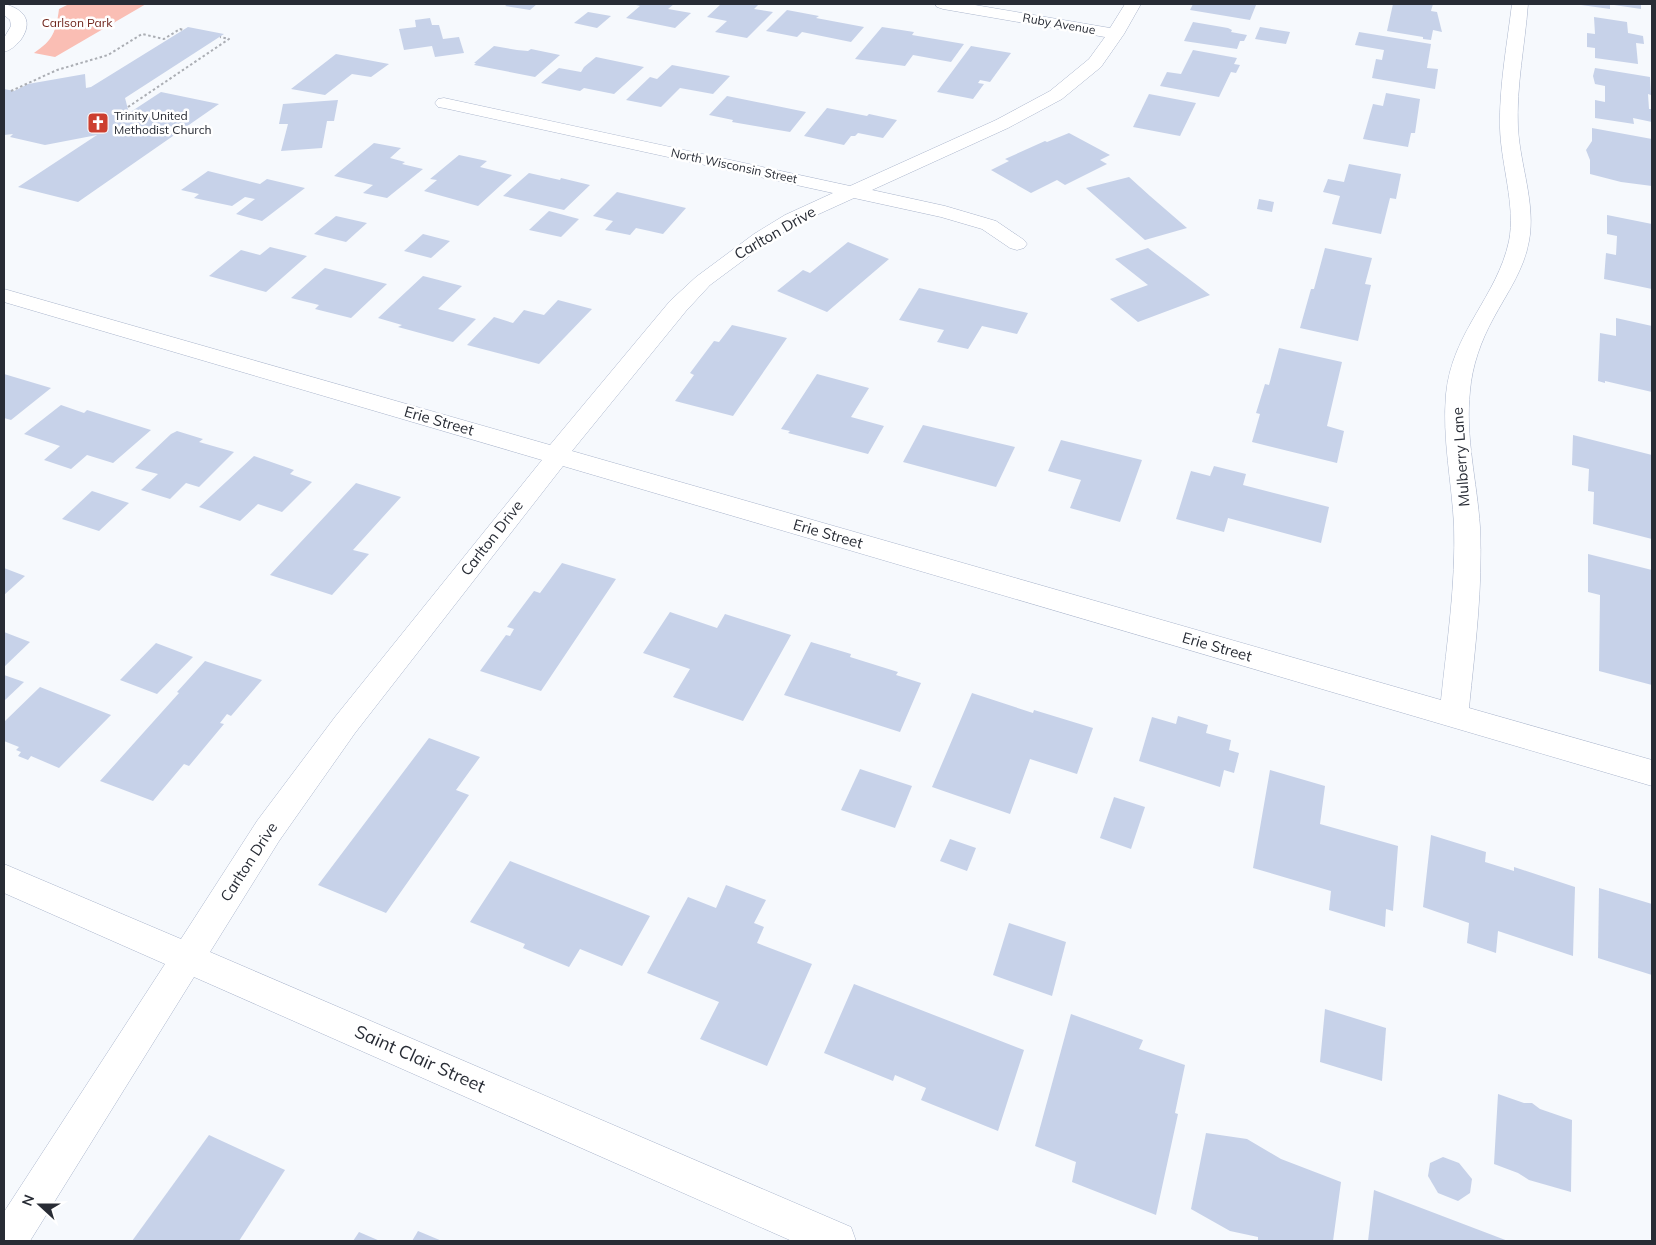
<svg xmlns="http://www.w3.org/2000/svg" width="1656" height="1245" viewBox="0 0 1656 1245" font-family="Mulish,sans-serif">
<rect width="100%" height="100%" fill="#f6f9fd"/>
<path fill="#fabeb4" d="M69 4H146L55 57 34 53C53 40 56 32 59 9Z"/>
<g fill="#c7d2e9">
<polygon points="508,4 537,4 530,10 505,6"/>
<polygon points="637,4 674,4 668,9 691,13 675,28 626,18 640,6 636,5"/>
<polygon points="721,4 759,4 754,9 773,12 747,38 715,32 727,21 707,17"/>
<polygon points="1193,4 1245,4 1256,5 1250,20 1190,10"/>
<polygon points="1393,4 1433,4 1431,11 1437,12 1442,32 1433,30 1431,40 1423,39 1423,37 1387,31"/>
<polygon points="1581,4 1610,4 1610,9 1581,5"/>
<polygon points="1614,4 1641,4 1641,9 1614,5"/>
<polygon points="787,10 819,16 816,18 864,27 851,42 802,32 797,37 766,31"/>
<polygon points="588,12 611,16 597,28 574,23"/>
<polygon points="1594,17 1627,22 1628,33 1643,36 1644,44 1636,43 1638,64 1595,58 1595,48 1587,47 1587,33 1595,34"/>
<polygon points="430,18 432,25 439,25 443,39 459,37 464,53 435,57 432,46 404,50 399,29 416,27 415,20"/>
<polygon points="1193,22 1228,28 1232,30 1231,32 1247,35 1244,41 1240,41 1237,49 1184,41"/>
<polygon points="188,27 224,34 125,98 129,113 161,92 219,104 78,202 18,187 97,135 45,145 10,137 13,134 4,135 4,89 14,91 28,84 85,74 86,88 91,87"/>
<polygon points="882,27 914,32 912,35 964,44 951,62 913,55 905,66 855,59"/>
<polygon points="1260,27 1290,32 1286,44 1255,39"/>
<polygon points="1359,32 1431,44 1427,68 1438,69 1435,89 1372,78 1376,59 1382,60 1384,50 1355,45"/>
<polygon points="494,46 517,50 528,51 531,49 560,55 535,77 474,65 476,63 474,63"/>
<polygon points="971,46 1011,53 990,82 980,80 978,83 984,84 973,99 937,92"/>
<polygon points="1193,50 1237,58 1234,64 1240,65 1236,73 1231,72 1219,97 1160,86 1167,72 1181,74"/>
<polygon points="336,54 389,64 371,77 352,74 325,95 291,89"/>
<polygon points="596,57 644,67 614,94 584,88 580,91 541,83 559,68 581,72 584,67"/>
<polygon points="672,65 730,76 713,94 680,88 661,107 626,100 650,77 657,79"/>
<polygon points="1595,68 1650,77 1651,95 1648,94 1649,109 1652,109 1652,122 1633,118 1634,124 1595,118 1595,100 1605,102 1605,86 1595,84 1593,76"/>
<polygon points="1386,93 1420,99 1415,133 1411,133 1408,147 1363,139 1373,104 1383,106"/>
<polygon points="1149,94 1196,103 1180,136 1133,127"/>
<polygon points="727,96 806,112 790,132 732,122 733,120 709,115"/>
<polygon points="338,100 334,121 327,121 322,148 281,151 288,124 279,124 283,104"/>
<polygon points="827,108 867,116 869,114 897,120 883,138 858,133 855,136 851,136 844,145 804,136"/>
<polygon points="1592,128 1652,139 1652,186 1621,182 1590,174 1590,160 1586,150 1592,141"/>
<polygon points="1069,133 1110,155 1100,160 1107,164 1065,185 1057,180 1031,193 991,170 1009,161 1005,159 1045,141 1047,142"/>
<polygon points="374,143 401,148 390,158 405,162 402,164 423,169 387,198 363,193 373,185 334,176"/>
<polygon points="459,155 487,161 480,167 512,175 478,206 424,191 437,180 430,179"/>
<polygon points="1349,164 1401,174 1396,199 1390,198 1381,234 1332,224 1340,196 1323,192 1328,179 1344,182"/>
<polygon points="208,171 260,184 267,179 305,188 262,221 236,214 255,199 245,197 232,206 194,198 199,194 181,190"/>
<polygon points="529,173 560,180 561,178 590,185 564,210 503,196"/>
<polygon points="1129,177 1150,196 1187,228 1145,240 1086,188"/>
<polygon points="617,192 686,208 663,234 636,228 630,235 605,230 613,221 593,216"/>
<polygon points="1259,199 1274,202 1272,212 1257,209"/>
<polygon points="549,211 579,219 561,237 529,230"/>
<polygon points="1607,215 1652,224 1652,289 1604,279 1606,253 1616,255 1617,236 1607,234"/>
<polygon points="336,216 367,223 346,242 314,234"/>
<polygon points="423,234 450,241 431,258 404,251"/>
<polygon points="848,242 889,259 827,312 777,291 803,270 810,273"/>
<polygon points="270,247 307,256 266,292 209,276 241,250 260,255"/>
<polygon points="1148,248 1210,295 1138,322 1110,299 1148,285 1115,259"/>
<polygon points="1325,248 1372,258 1365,284 1371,285 1358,341 1300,328 1311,289 1314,289"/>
<polygon points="325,268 387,284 351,318 315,309 319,305 291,298"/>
<polygon points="423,276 462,286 438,309 476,319 453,342 398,327 402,325 378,318"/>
<polygon points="919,288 1028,313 1017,334 982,326 968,349 937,342 944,330 899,320"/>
<polygon points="558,300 592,309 539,364 467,345 494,317 513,323 524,310 544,315"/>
<polygon points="1616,318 1652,326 1652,392 1605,381 1605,383 1598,381 1600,333 1616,336"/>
<polygon points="732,325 787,338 733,416 675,401 694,375 690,373 714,341 719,342"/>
<polygon points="1279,348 1342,362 1327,426 1344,431 1337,463 1252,442 1260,414 1256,413 1265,384 1269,385"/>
<polygon points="4,374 51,388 11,420 4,418"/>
<polygon points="817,374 869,388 851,417 884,426 868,454 788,433 790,431 781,429"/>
<polygon points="61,405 84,413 87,410 151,430 113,463 87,455 71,469 44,460 60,446 24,434"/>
<polygon points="923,425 1015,447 996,487 903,462"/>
<polygon points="177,431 203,439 199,442 234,452 199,487 186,483 170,499 141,490 158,474 135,468 171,434"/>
<polygon points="1573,435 1652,455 1652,539 1593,524 1594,492 1588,491 1589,469 1572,465"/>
<polygon points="1061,440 1142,460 1120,522 1070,508 1081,480 1048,471"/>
<polygon points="254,456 294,470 290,474 312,482 282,512 258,504 240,521 199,507"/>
<polygon points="1214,466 1246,474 1243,485 1329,507 1321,543 1228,518 1224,532 1176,519 1191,471 1210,476"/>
<polygon points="356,483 401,497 353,550 369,554 332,595 270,575"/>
<polygon points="92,491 129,503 99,531 62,519"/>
<polygon points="1588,554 1652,570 1652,685 1599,671 1600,595 1588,592"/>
<polygon points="562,563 616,579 541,691 480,671 506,635 510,636 514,629 507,627 534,591 540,593"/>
<polygon points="4,568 25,576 4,595"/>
<polygon points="670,612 717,628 725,614 791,635 743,721 673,697 690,669 643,653"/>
<polygon points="4,632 30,642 4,667"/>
<polygon points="811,642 851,654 850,657 898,672 896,675 921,683 900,732 784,695"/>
<polygon points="156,643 193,657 157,694 120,680"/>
<polygon points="205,661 262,680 231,716 227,714 220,723 224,724 189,766 184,764 153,801 100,781 179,693 177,692"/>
<polygon points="4,675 24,682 4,701"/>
<polygon points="40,687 111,715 59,768 31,756 28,760 18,756 21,752 16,750 19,747 4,741 4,722"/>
<polygon points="972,693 1033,713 1034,710 1093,728 1077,774 1030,759 1010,814 932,787"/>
<polygon points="1178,716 1208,725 1206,733 1231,740 1229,750 1239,753 1234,773 1224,770 1220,787 1139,761 1152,717 1176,724"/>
<polygon points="429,738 480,757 456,790 469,795 386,913 318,885"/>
<polygon points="860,769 912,786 895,828 841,810"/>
<polygon points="1270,770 1325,786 1320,824 1398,846 1393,911 1386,909 1385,927 1329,910 1331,891 1253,868"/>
<polygon points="1114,797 1145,807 1131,849 1100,838"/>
<polygon points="1431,835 1486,852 1485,862 1514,871 1514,867 1575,887 1573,956 1498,931 1496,953 1467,943 1469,923 1423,907"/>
<polygon points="950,839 976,848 967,871 940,861"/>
<polygon points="510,861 650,916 622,966 580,949 569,967 523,948 525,944 470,922"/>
<polygon points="726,885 766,900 754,923 764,927 757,943 812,964 767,1066 700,1039 719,1002 647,973 688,897 716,908"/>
<polygon points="1599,888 1652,904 1652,975 1598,958"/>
<polygon points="1009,923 1066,942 1052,996 993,975"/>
<polygon points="854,984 1024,1050 998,1131 921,1100 926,1088 895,1075 893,1081 824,1053"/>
<polygon points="1325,1009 1386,1028 1382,1081 1320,1062"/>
<polygon points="1071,1014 1143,1040 1139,1049 1185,1065 1175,1113 1178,1114 1156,1215 1072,1182 1076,1162 1035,1146"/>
<polygon points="1498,1094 1524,1103 1532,1103 1540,1109 1572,1120 1571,1192 1529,1180 1518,1173 1494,1164"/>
<polygon points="1206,1133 1247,1139 1281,1159 1341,1182 1333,1241 1258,1241 1258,1237 1230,1231 1191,1209"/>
<polygon points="209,1135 285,1170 239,1241 132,1241"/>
<polygon points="1443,1157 1459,1163 1472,1179 1470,1193 1458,1201 1438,1193 1428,1176 1430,1163"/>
<polygon points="1374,1190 1508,1241 1368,1241"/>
<polygon points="418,1231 442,1241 412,1241"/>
<polygon points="359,1232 380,1241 353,1241"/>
</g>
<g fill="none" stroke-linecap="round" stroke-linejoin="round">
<g stroke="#aab5cc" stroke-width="1">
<g id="street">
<path d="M4 4C25 9 34 22 20 41 15 46 11 50 4 52V38L11 26 10 20 4 15Z"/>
<path d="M935 4H969L1110 28 1125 4H1141L1124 34 1101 67 1062 99 1008 128 872 190 945 206 996 221 1024 240 1027 244 1024 248 1017 250 1010 248 982 229 941 217 854 198 799 223 768 242 710 285 686 311 572 451 1441 700C1447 642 1456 584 1454 526 1452 482 1442 439 1446 394 1452 332 1497 297 1509 241 1516 206 1501 165 1500 128 1499 87 1507 45 1512 4H1528C1525 45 1516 86 1518 128 1520 165 1536 204 1529 241 1524 270 1507 293 1493 319 1481 341 1472 366 1470 391 1465 437 1477 481 1480 527 1483 587 1475 648 1469 708L1652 760V786L563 466 355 733 279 841 210 952 851 1227 856 1241H792L194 977 30 1241H4V1212L165 964 4 893V864L181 939 257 821 335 717 542 460 4 302V289L550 445 670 301 696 277 754 234 785 215 833 193 444 108 438 107 435 103 438 99 444 98 850 186 996 120 1050 91 1089 59 1105 37 943 9 937 7Z"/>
</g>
</g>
<g stroke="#abaeb4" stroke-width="2" stroke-dasharray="2.5 2.5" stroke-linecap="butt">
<polyline points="11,91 57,70 108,55 142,34 164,39 180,29 183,30"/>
<polyline points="128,107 229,39 220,37"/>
</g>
<use href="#street" fill="#fff" fill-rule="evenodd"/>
</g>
<defs>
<g id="church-square" transform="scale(1.125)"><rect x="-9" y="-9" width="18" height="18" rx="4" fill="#cc3f30" stroke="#fff"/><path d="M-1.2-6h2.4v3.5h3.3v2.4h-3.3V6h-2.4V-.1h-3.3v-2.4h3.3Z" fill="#fff"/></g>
</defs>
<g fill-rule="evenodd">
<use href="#church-square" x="98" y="123"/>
</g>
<g text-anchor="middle" stroke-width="5" stroke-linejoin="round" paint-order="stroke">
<g font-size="12" fill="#6f251c" stroke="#fff">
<text x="77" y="27">Carlson Park</text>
</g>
<g font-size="12" fill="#282c35" stroke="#fff">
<text transform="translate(1059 24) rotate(10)" y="4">Ruby Avenue</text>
<text transform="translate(734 166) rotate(12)" y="4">North Wisconsin Street</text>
</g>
<g font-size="12" fill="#282c35" stroke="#fff" text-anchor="start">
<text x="114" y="120">Trinity United<tspan x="114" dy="14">Methodist Church</tspan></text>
</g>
<g font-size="15" fill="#282c35" stroke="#fff">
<text transform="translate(775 233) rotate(-30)" y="5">Carlton Drive</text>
<text transform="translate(439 421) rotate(16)" y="5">Erie Street</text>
<text transform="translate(1461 457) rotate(-94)" y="5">Mulberry Lane</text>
<text transform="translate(828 534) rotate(16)" y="5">Erie Street</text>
<text transform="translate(492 538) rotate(-52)" y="5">Carlton Drive</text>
<text transform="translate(1217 647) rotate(16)" y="5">Erie Street</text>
<text transform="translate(249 862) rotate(-57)" y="5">Carlton Drive</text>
</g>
<g font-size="18" fill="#282c35" stroke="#fff">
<text transform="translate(420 1059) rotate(24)" y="6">Saint Clair Street</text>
</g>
</g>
<rect width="1656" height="1245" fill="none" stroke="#282c35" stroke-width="10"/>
<g transform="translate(40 1205) rotate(291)" stroke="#ffffff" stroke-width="4" paint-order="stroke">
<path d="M0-4L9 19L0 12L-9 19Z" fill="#282c35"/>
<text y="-8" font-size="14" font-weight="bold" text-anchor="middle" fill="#282c35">N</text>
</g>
</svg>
